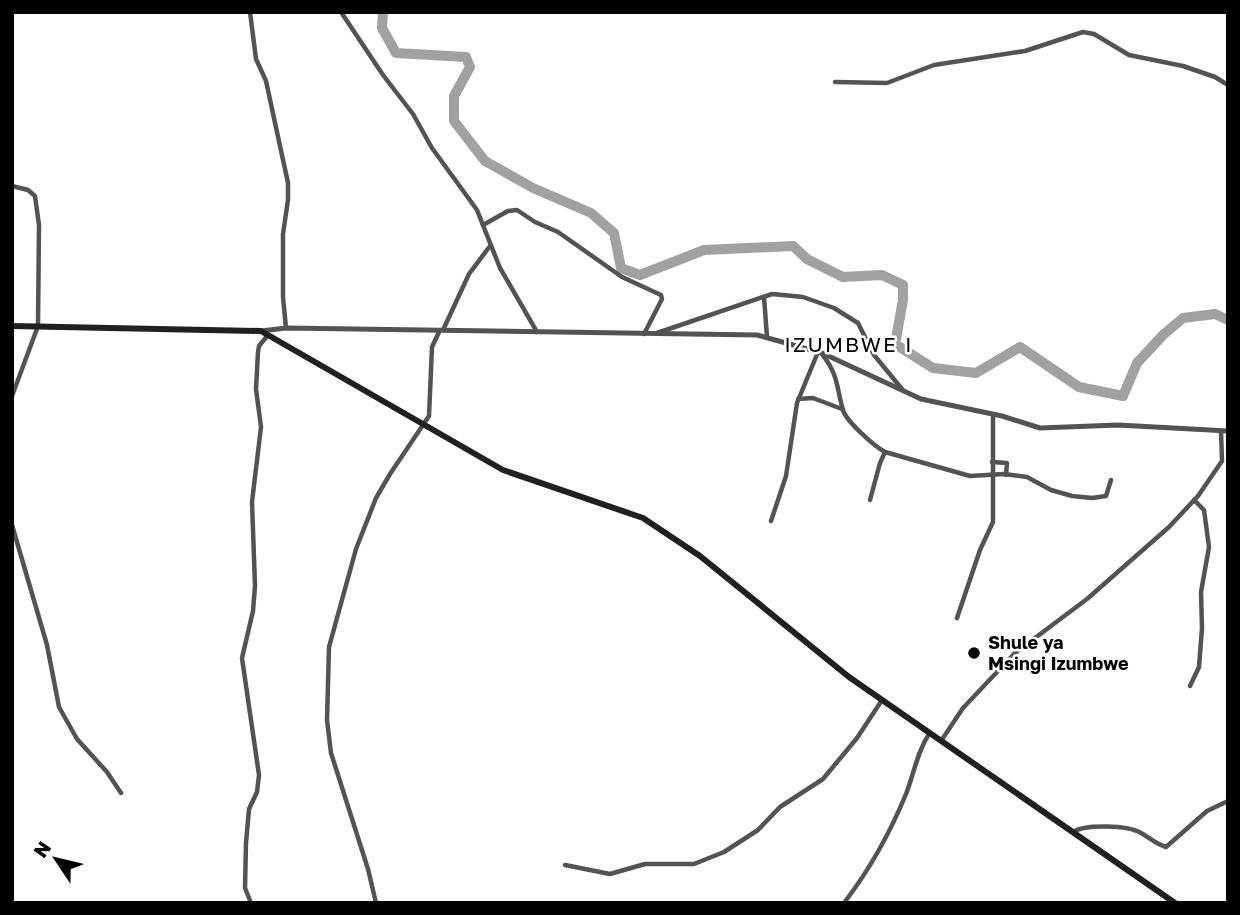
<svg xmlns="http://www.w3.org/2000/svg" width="1240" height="915" viewBox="0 0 1240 915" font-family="'Golos Text',sans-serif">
<rect width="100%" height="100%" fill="#fff"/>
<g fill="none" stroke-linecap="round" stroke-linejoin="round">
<polyline stroke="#a1a1a1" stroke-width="10" points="383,12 382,28 396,53 466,57 470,67 454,96 454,121 485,161 533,188 591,213 614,233 621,268 640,275 704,250 793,246 807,259 843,277 882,275 903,285 903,300 895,344 933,368 976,373 1020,347 1079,387 1123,396 1137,363 1163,335 1183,318 1215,314 1228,320"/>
<g stroke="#535353" stroke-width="4.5">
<polyline points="250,12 256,59 266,81 288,183 288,200 283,234 283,297 286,328"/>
<polyline points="341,12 383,75 413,114 432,148 477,210 500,268 537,332"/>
<polyline points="835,82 887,83 934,65 1025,51 1083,32 1094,34 1129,55 1183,66 1215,77 1228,85"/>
<polyline points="12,186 28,190 35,196 39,225 38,326 12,396"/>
<polyline points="483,225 508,211 517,210 535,222 558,232 622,277 661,295 662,299 644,334"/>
<polyline points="764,297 767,337"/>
<polyline points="443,330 469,274 490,246"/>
<polyline points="657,333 772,294 803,297 834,308 858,323 874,355 902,389"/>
<path d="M822 354C839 376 836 386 843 410 846 421 874 446 885 452L970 476 1004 474 1027 477 1051 490 1072 496 1092 498 1106 496 1111 480"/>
<polyline points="798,399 813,398 842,409"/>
<polyline points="992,462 1007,463 1006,475"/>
<polyline points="870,500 880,463 885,452"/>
<polyline points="771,521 786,476 797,403 818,352"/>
<polyline points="12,525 47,645 59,707 77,739 107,772 121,793"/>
<polyline points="957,618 980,550 993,522 993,414"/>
<polyline points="1190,686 1199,667 1202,628 1201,592 1209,547 1204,510 1194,500"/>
<polyline points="941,741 963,708 1015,653 1087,599 1169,527 1198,496 1222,461 1221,431"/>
<path d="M1073 832C1085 824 1128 825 1141 833 1150 838 1156 844 1166 847L1207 811 1228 801"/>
<polyline points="565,865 610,874 645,864 694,864 724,852 758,830 780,807 823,779 857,738 882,700"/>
<polyline points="251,903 245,888 246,843 249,809 257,792 259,775 242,658 253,611 255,586 252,502 261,427 256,389 258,352 259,346 268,335"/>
<polyline points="376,903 368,869 331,753 327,720 329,647 356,549 376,498 390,474 429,416 432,347 439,332"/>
<path d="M844 903C870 869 890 833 906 794 914 774 917 752 929 734"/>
</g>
<polyline stroke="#535353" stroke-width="5" points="261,331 286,328 757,335 822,353 921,399 1002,416 1040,428 1118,425 1228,431"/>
<polyline stroke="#202020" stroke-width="6" points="12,326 261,331 503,470 643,518 700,556 849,677 1175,903"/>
</g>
<circle fill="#000" stroke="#fff" stroke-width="2.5" cx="974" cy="653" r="7"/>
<g text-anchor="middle" stroke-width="5" stroke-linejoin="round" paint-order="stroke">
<g font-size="18" font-weight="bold" fill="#000" stroke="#fff" text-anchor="start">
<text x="988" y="649">Shule ya<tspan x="988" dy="21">Msingi Izumbwe</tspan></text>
</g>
<g font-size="21" letter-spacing="2" fill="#000" stroke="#fff">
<text x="849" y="352">IZUMBWE I</text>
</g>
</g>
<rect width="1240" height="915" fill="none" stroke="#000000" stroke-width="28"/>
<g transform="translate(56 859) rotate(305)" stroke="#ffffff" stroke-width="5" paint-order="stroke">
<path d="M0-5L12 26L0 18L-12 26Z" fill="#000000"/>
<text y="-10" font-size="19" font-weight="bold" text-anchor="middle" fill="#000000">N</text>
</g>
</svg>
